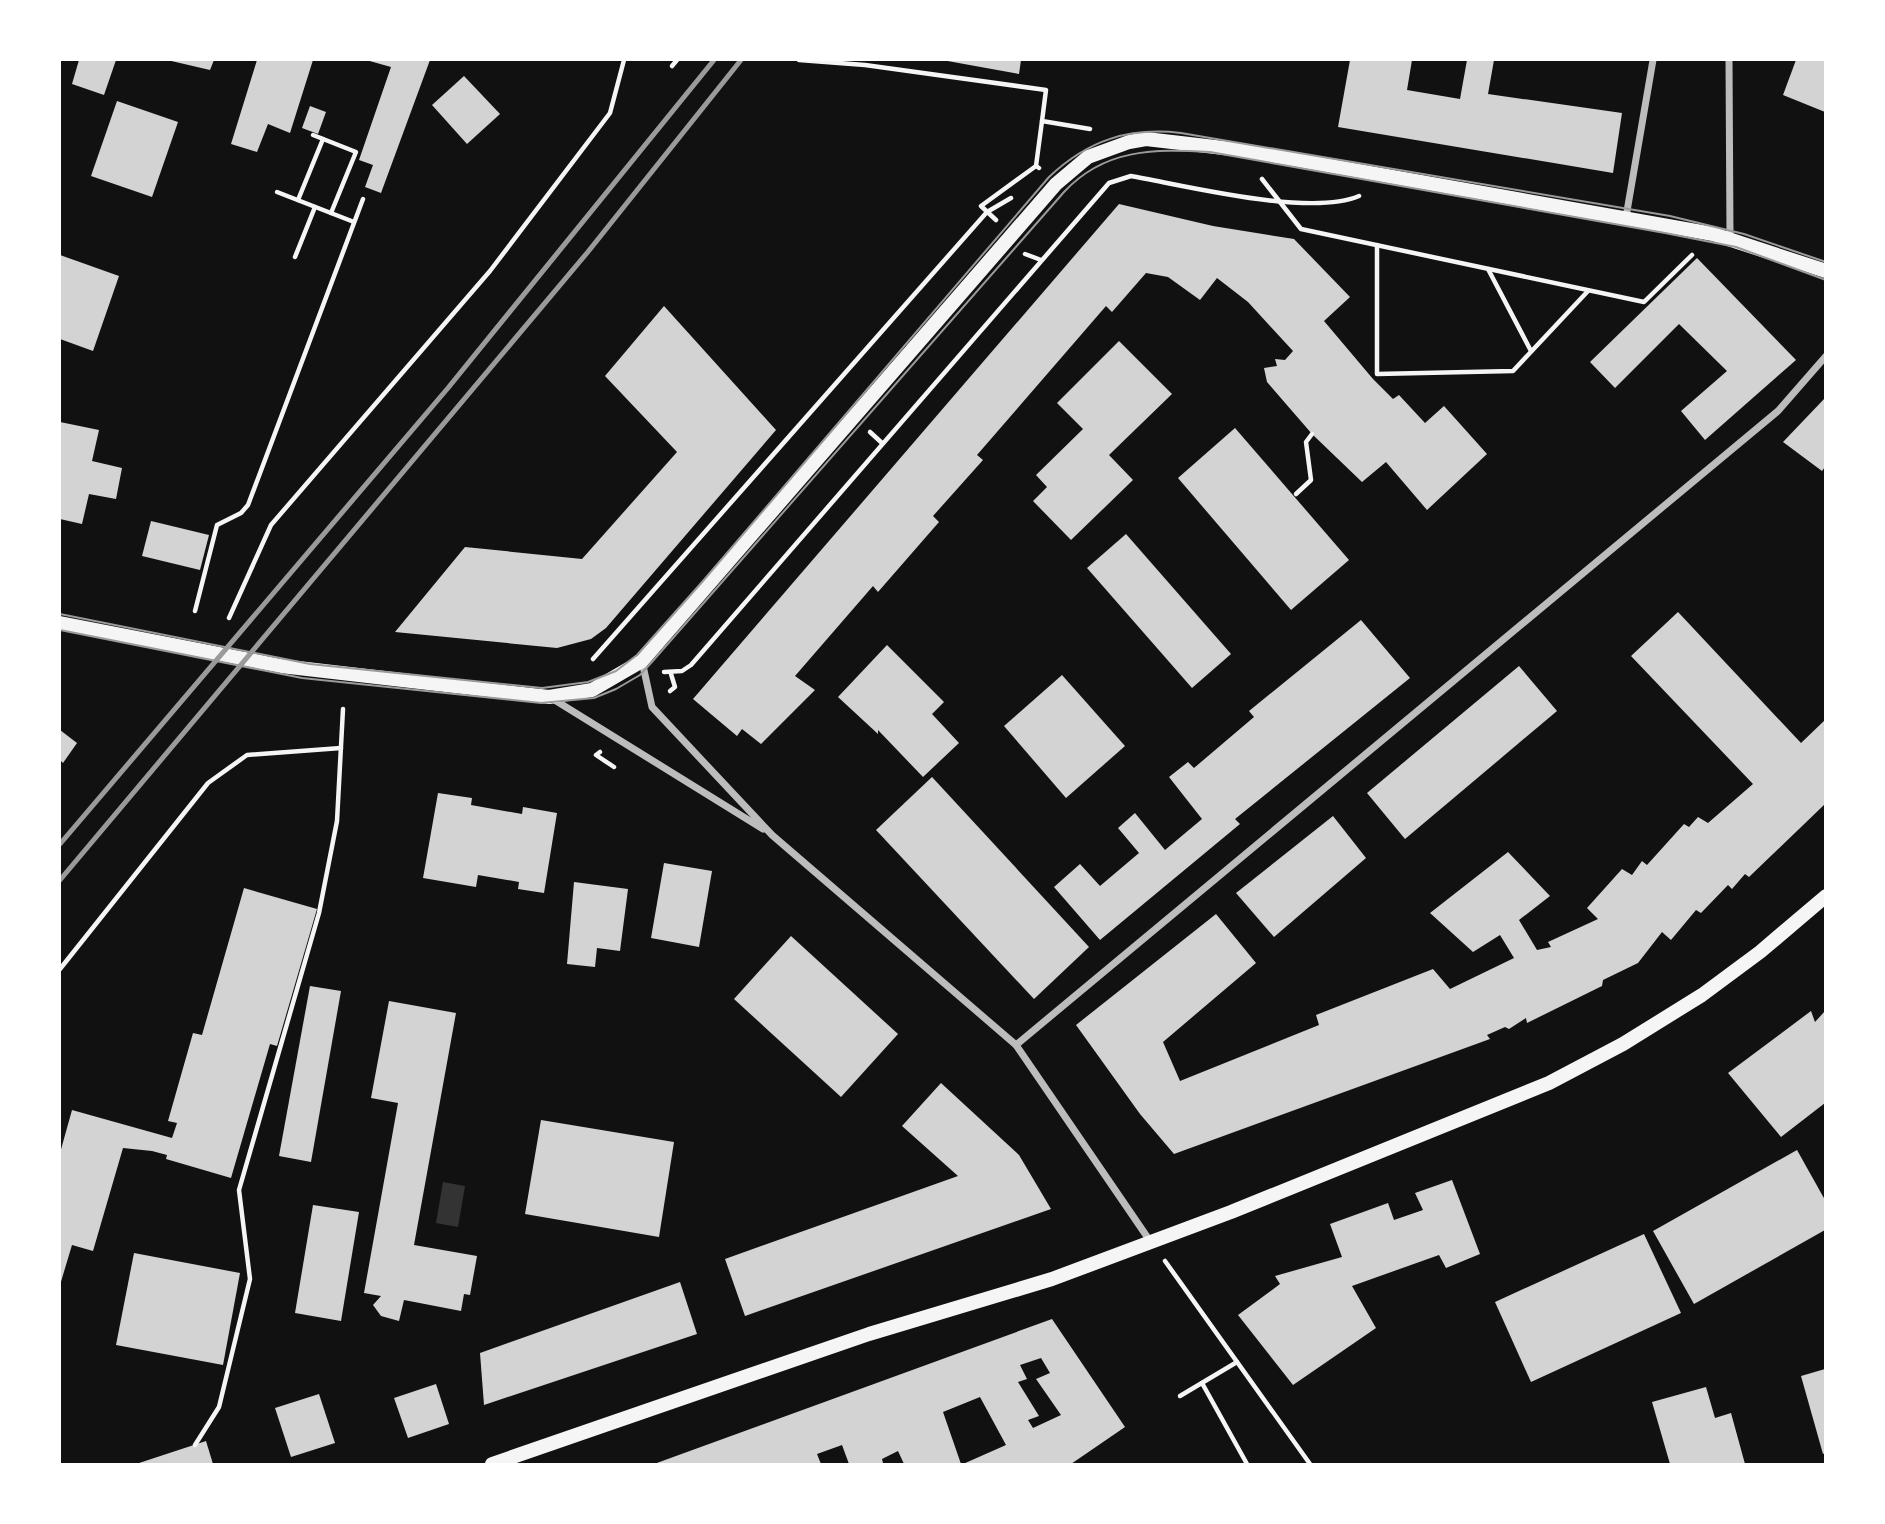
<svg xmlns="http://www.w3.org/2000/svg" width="1885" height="1524" viewBox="0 0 1885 1524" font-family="Figtree,sans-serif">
<rect width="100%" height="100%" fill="#111"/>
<polygon fill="#333" points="443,1182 465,1186 458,1227 436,1223"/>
<g fill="#d3d3d3" fill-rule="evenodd">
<polygon points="79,60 116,60 104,95 72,84"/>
<polygon points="167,60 214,60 210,70"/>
<polygon points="257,60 313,60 290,133 268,124 257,152 231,144"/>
<polygon points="366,60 430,60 381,193 365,187 373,165 359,160 391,67"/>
<polygon points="942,60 1021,60 1019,74"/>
<polygon points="1350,60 1412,60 1407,90 1460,99 1467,60 1494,60 1488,94 1622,113 1613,173 1338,127"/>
<polygon points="1796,60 1825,60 1825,112 1783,95"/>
<polygon points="464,76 500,114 467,144 432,105"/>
<polygon points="117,101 178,122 152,197 91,176"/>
<polygon points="310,106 326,112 318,134 302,128"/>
<polygon points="1119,204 1213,226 1294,239 1350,297 1324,321 1373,379 1393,399 1399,395 1425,423 1444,406 1487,454 1427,510 1386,462 1362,482 1312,434 1267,382 1264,368 1277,366 1275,359 1285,360 1293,351 1248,302 1217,278 1200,300 1168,277 1146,273 1112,312 1106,306 977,455 983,460 933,516 939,522 878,592 873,586 795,676 815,690 761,744 742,729 737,736 693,699"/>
<polygon points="60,255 119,276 93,351 60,339"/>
<polygon points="1697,258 1796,360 1705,440 1681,411 1727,371 1679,324 1615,388 1590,362"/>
<polygon points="664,306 776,430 606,628 591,639 557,648 395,632 465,547 582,559 677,452 605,376"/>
<polygon points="1119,341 1172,394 1109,455 1133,480 1071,540 1033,501 1047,487 1036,475 1083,429 1057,403"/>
<polygon points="1825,398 1825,467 1822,471 1783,442"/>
<polygon points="60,422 99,430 92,461 122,468 116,499 89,494 82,524 60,519"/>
<polygon points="1235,428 1349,560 1291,610 1178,478"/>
<polygon points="151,521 209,535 200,570 142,556"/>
<polygon points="1126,534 1231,654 1192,688 1087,568"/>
<polygon points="1678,612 1801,743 1825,720 1825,804 1749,877 1745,874 1732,889 1728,885 1701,913 1696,910 1671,940 1662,932 1638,963 1603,980 1602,986 1527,1023 1526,1018 1509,1029 1505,1027 1487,1035 1490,1039 1174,1154 1140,1114 1076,1025 1216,914 1256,963 1163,1042 1180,1081 1319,1025 1316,1015 1433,969 1450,989 1514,958 1500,935 1473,952 1430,913 1508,852 1550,896 1519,920 1537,950 1551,947 1548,942 1598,919 1587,908 1622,869 1632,875 1642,861 1647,865 1684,824 1689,827 1698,817 1708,823 1753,784 1631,656"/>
<polygon points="1361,620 1410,678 1235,819 1240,824 1100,940 1054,887 1080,864 1100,886 1139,853 1118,828 1135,813 1165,850 1202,819 1169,777 1188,762 1194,768 1254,717 1249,711"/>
<polygon points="887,645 944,702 932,714 959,743 923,777 878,730 878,734 838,697"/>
<polygon points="1519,666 1557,711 1405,839 1367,793"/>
<polygon points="1062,675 1125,746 1066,798 1004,726"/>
<polygon points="60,730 77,743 63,763 60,760"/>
<polygon points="932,777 1089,947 1034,999 876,830"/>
<polygon points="438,793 472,798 471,805 522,814 523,807 557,813 544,893 518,889 519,882 478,875 476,887 423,878"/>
<polygon points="1333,816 1366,858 1274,937 1236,893"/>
<polygon points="664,863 712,871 699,947 651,938"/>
<polygon points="574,882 628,889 620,951 597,948 595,967 567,964"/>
<polygon points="244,888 317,909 277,1046 270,1044 231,1178 166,1159 167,1155 152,1151 123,1148 93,1251 72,1245 60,1285 60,1153 72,1110 172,1138 177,1123 168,1121 193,1033 202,1035"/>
<polygon points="791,936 898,1034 841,1097 734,999"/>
<polygon points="310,986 341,991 311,1162 279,1156"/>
<polygon points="389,1001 456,1013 414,1245 477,1256 470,1295 464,1294 461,1311 404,1300 399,1321 381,1316 373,1305 381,1296 364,1293 398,1103 371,1098"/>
<polygon points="1811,1011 1815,1022 1825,1011 1825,1103 1781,1137 1728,1073"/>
<polygon points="941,1083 1019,1155 1051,1209 745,1316 725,1259 958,1176 902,1126"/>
<polygon points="541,1120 674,1142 659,1237 525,1214"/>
<polygon points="1797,1150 1825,1200 1825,1230 1694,1304 1653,1231"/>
<polygon points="1452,1180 1480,1254 1446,1268 1439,1255 1352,1286 1376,1328 1293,1385 1238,1315 1280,1284 1275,1276 1342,1257 1330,1224 1388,1203 1394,1220 1423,1210 1415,1193"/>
<polygon points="313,1205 359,1212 341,1321 295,1313"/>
<polygon points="1644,1234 1681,1313 1531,1382 1495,1302"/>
<polygon points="134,1253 240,1273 223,1365 116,1345"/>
<polygon points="680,1282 697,1334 484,1405 480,1353"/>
<path d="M1052 1319 1125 1427 1071 1464H963L1006 1445 980 1397 943 1412 961 1464H904L898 1451 882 1459 883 1463 879 1464H849L842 1445 817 1454 821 1464H654ZM1041 1358 1050 1373 1036 1379 1061 1415 1033 1428 1028 1420 1039 1416 1018 1382 1027 1379 1020 1365Z"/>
<polygon points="1825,1369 1825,1453 1823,1454 1801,1376"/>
<polygon points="436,1384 449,1424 408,1438 394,1398"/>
<polygon points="1706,1387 1715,1418 1731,1413 1745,1464 1670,1464 1652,1402"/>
<polygon points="319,1394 335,1443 291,1457 275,1408"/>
<polygon points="206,1441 213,1464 136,1464"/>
</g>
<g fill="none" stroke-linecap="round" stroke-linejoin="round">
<g stroke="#f5f5f5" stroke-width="4.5">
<polyline points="799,60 865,65 1046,90 1042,121 1090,129"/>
<polyline points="672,66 677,60"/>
<polyline points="313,135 356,152 331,213"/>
<polyline points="1036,166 1042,121"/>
<polyline points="1262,179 1301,229 1644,302 1692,255"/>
<polyline points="277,192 354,222"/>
<polyline points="298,200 323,139"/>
<polyline points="996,220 981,206 1036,166 1039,168"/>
<polyline points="1377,245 1377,374 1513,371 1588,291"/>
<polyline points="1025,254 1041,260"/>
<polyline points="295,257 315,207"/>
<polyline points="1488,269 1531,351"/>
<polyline points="870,432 882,443"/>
<polyline points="1296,494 1311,480 1306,442 1312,434"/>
<polyline points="195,611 217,525 241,513 248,505 363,199"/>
<polyline points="229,618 271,525 490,271 610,113 624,60"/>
<polyline points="593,659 987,212 1011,198"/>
<path d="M664 672 682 671 691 665 1109 183 1131 176C1187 186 1310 217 1359 196"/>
<polyline points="670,691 675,687 671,674"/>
<polyline points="600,752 596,755 614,767"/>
<polyline points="60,969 208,783 247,755 341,748"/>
<polyline points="1165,1261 1310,1464"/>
<polyline points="1202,1383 1247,1464"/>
<polyline points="1180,1396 1237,1362"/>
<polyline points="195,1445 219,1407 250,1279 239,1190 319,913 337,821 343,709"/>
</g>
<g stroke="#bcbcbc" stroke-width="7">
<polyline points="1729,60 1730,237"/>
<polyline points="1626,217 1653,60"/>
<polyline points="642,661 652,707 772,835 1016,1045 1150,1241"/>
<polyline points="553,699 763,829"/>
<polyline points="1016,1045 1778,411 1826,356"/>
</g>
<g stroke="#f5f5f5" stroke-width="14">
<polyline points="60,623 281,666 549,697 592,690 642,661 1056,184 1088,157 1129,142 1146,139 1241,150 1713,234 1826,271"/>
<polyline points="492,1464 869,1334 1052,1279 1231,1212 1549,1083 1623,1044 1702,995 1760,952 1826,896"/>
</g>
<g stroke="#9a9a9a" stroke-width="2">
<path d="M60 614 310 664 542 688 588 682 616 671 637 655 703 581 1049 177C1088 140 1129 127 1181 133L1670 216 1744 234 1826 262"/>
<path d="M60 630 302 678 541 703 594 698 616 689 640 675 651 663 1064 192C1105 148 1155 149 1210 152L1665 233 1736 247 1826 280"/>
</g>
<g stroke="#9a9a9a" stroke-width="5">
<polyline points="60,844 448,388 714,60"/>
<polyline points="60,880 587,253 741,60"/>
</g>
</g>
<rect width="1885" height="1524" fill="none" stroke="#ffffff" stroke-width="122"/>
</svg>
